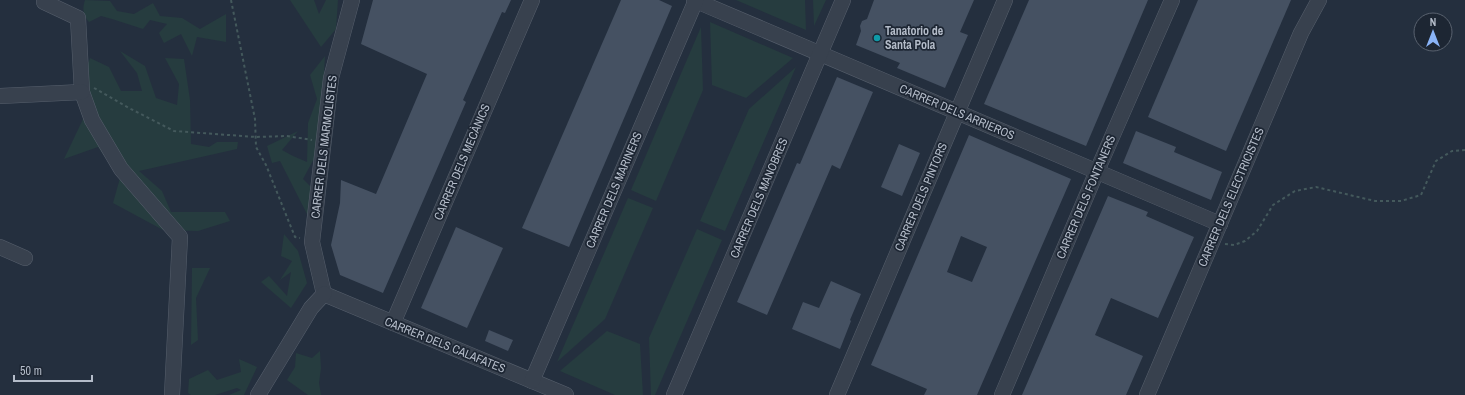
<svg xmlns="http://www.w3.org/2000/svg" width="1465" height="395" viewBox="0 0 1465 395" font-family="'Archivo Narrow',sans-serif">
<rect width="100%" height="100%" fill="#242f3e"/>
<g fill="#263c3f">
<path d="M85 0 110 1 117 11 134 14 153 3 160 16 182 18 200 29 226 14V42L197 37 192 56 181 34 164 43 159 33 167 24 150 20 143 29 112 19 101 16 89 22C83 15 82 9 85 0Z"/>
<polygon points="290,0 314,0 319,14 326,0 338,0 336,29 321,47"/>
<polygon points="737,0 805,0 806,30 736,0"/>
<polygon points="813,0 826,0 814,26"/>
<polygon points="710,22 793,58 746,98 712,85"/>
<polygon points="701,27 703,90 656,201 631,190"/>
<polygon points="120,51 145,66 156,98 177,105 179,84 165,58 184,59 190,100 191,144 209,147 217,142 238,142 237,149 139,171 162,191 171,212 225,212 230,221 198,231 163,230 113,203 120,178 98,147 64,159 84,117 87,66 90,58 109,67 121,91 142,91 137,73"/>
<polygon points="325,56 323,91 318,124 316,155 303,179 311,187 308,216 280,161 272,163 267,146 298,131 282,150 293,156 307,162 308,123 317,99 310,75"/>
<polygon points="796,67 725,231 700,221 749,109"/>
<polygon points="628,198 653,208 605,319 557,362"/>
<polygon points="697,229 722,240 655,395 651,395 649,338"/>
<polygon points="284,234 298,251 307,283 291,308 261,282 269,276 287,296 291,272 280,280 292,261 281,256"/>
<polygon points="192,268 210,268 196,298 198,340 191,345"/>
<polygon points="607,331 640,344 643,395 615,395 560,371"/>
<polygon points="320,351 321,368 319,383 321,395 308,395 287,380 295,367 296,353 312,358"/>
<polygon points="239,359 257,367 244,395 229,395 241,390 237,388 215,395 191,395 188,393 189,379 208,370 217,380 241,372"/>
</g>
<g fill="#455162" fill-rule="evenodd">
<polygon points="373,0 511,0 505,13 502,12 463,100 466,102 383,293 340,275 331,245 340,203 341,180 376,194 427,74 361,44"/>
<polygon points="621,0 659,0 672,6 569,247 522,228"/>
<polygon points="874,0 974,0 960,32 968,35 945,88 897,68 900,63 856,45 861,31 860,26 862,21 867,19"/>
<polygon points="1029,0 1148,0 1086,146 984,104"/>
<polygon points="1198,0 1291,0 1226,151 1148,117"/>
<polygon points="837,77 873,92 840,169 832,165 767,315 737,302 797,163 800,164"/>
<polygon points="1136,131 1176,147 1174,152 1222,172 1211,200 1123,163"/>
<path d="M969 135 1071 179 977 395H924L927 389 871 365ZM961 236 987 247 972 282 947 272Z"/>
<polygon points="899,144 920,153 902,196 881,187"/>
<polygon points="1108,196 1148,212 1146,216 1194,237 1158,318 1111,298 1095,335 1143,356 1126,395 1022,395"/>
<polygon points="456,227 503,248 467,328 421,308"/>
<polygon points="831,281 861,294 850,320 851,321 840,349 792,329 803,302 819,308"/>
<polygon points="489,330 513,340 508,351 485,341"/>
</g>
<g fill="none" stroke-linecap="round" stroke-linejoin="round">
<g stroke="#565f6c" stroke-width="16">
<g id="minor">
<polyline points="44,0 44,2 78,18 82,92 92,120 121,169 180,237 172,395"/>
<polyline points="694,0 1220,224"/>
<polyline points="0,96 82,92"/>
<polyline points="0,247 25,258"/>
<polyline points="324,294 312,242 331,78 352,0"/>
<polyline points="324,294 566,395"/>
<polyline points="393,323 532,0"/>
<polyline points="532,381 696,0"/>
<polyline points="258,395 311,308 324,294"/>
<polyline points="674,395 843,0"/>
<polyline points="837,395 1005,0"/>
<polyline points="1002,395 1097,171 1172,0"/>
<polyline points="1147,395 1301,33 1319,0"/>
</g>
</g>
<g stroke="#44595c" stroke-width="2" stroke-dasharray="3 3" stroke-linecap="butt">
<polyline points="231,0 255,119 256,147 266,165 295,237 300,238"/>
<polyline points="94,88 129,108 174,131 256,137 287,136 312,140"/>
<polyline points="1225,244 1234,245 1245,241 1257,231 1273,205 1295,191 1316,187 1375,201 1401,201 1421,195 1436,161 1452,151 1465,150"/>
</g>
<use href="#minor" stroke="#38414e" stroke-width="15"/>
</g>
<circle fill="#0f9aa8" stroke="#1d2633" stroke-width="1.5" cx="877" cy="38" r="4"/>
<g text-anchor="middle" stroke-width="3.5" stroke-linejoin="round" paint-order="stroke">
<g font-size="12" font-weight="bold" fill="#b4bcc9" stroke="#1d2633" text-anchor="start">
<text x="885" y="35">Tanatorio de<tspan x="885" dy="14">Santa Pola</tspan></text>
</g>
<g font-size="12" fill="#b4bcc9" stroke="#1d2633">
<text transform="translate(957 112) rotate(23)" y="4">CARRER DELS ARRIEROS</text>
<text transform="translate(324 147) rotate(-83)" y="4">CARRER DELS MARMOLISTES</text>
<text transform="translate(462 162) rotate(-67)" y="4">CARRER DELS MECÀNICS</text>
<text transform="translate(614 190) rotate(-67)" y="4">CARRER DELS MARINERS</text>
<text transform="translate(921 197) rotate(-67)" y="4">CARRER DELS PINTORS</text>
<text transform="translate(1086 197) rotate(-67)" y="4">CARRER DELS FONTANERS</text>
<text transform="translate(1231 197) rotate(-67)" y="4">CARRER DELS ELECTRICISTES</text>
<text transform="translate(759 198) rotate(-67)" y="4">CARRER DELS MANOBRES</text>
<text transform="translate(445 345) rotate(22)" y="4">CARRER DELS CALAFATES</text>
</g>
</g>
<g transform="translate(1433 32)"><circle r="19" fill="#1d2633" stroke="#59626f"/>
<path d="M0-3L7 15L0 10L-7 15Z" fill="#8ab4f8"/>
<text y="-6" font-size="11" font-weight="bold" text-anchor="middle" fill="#b4bcc9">N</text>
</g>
<path d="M14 375v6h78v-6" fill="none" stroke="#b4bcc9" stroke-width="2"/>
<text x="20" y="375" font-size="12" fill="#b4bcc9" stroke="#1d2633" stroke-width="3" paint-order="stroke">50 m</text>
</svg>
